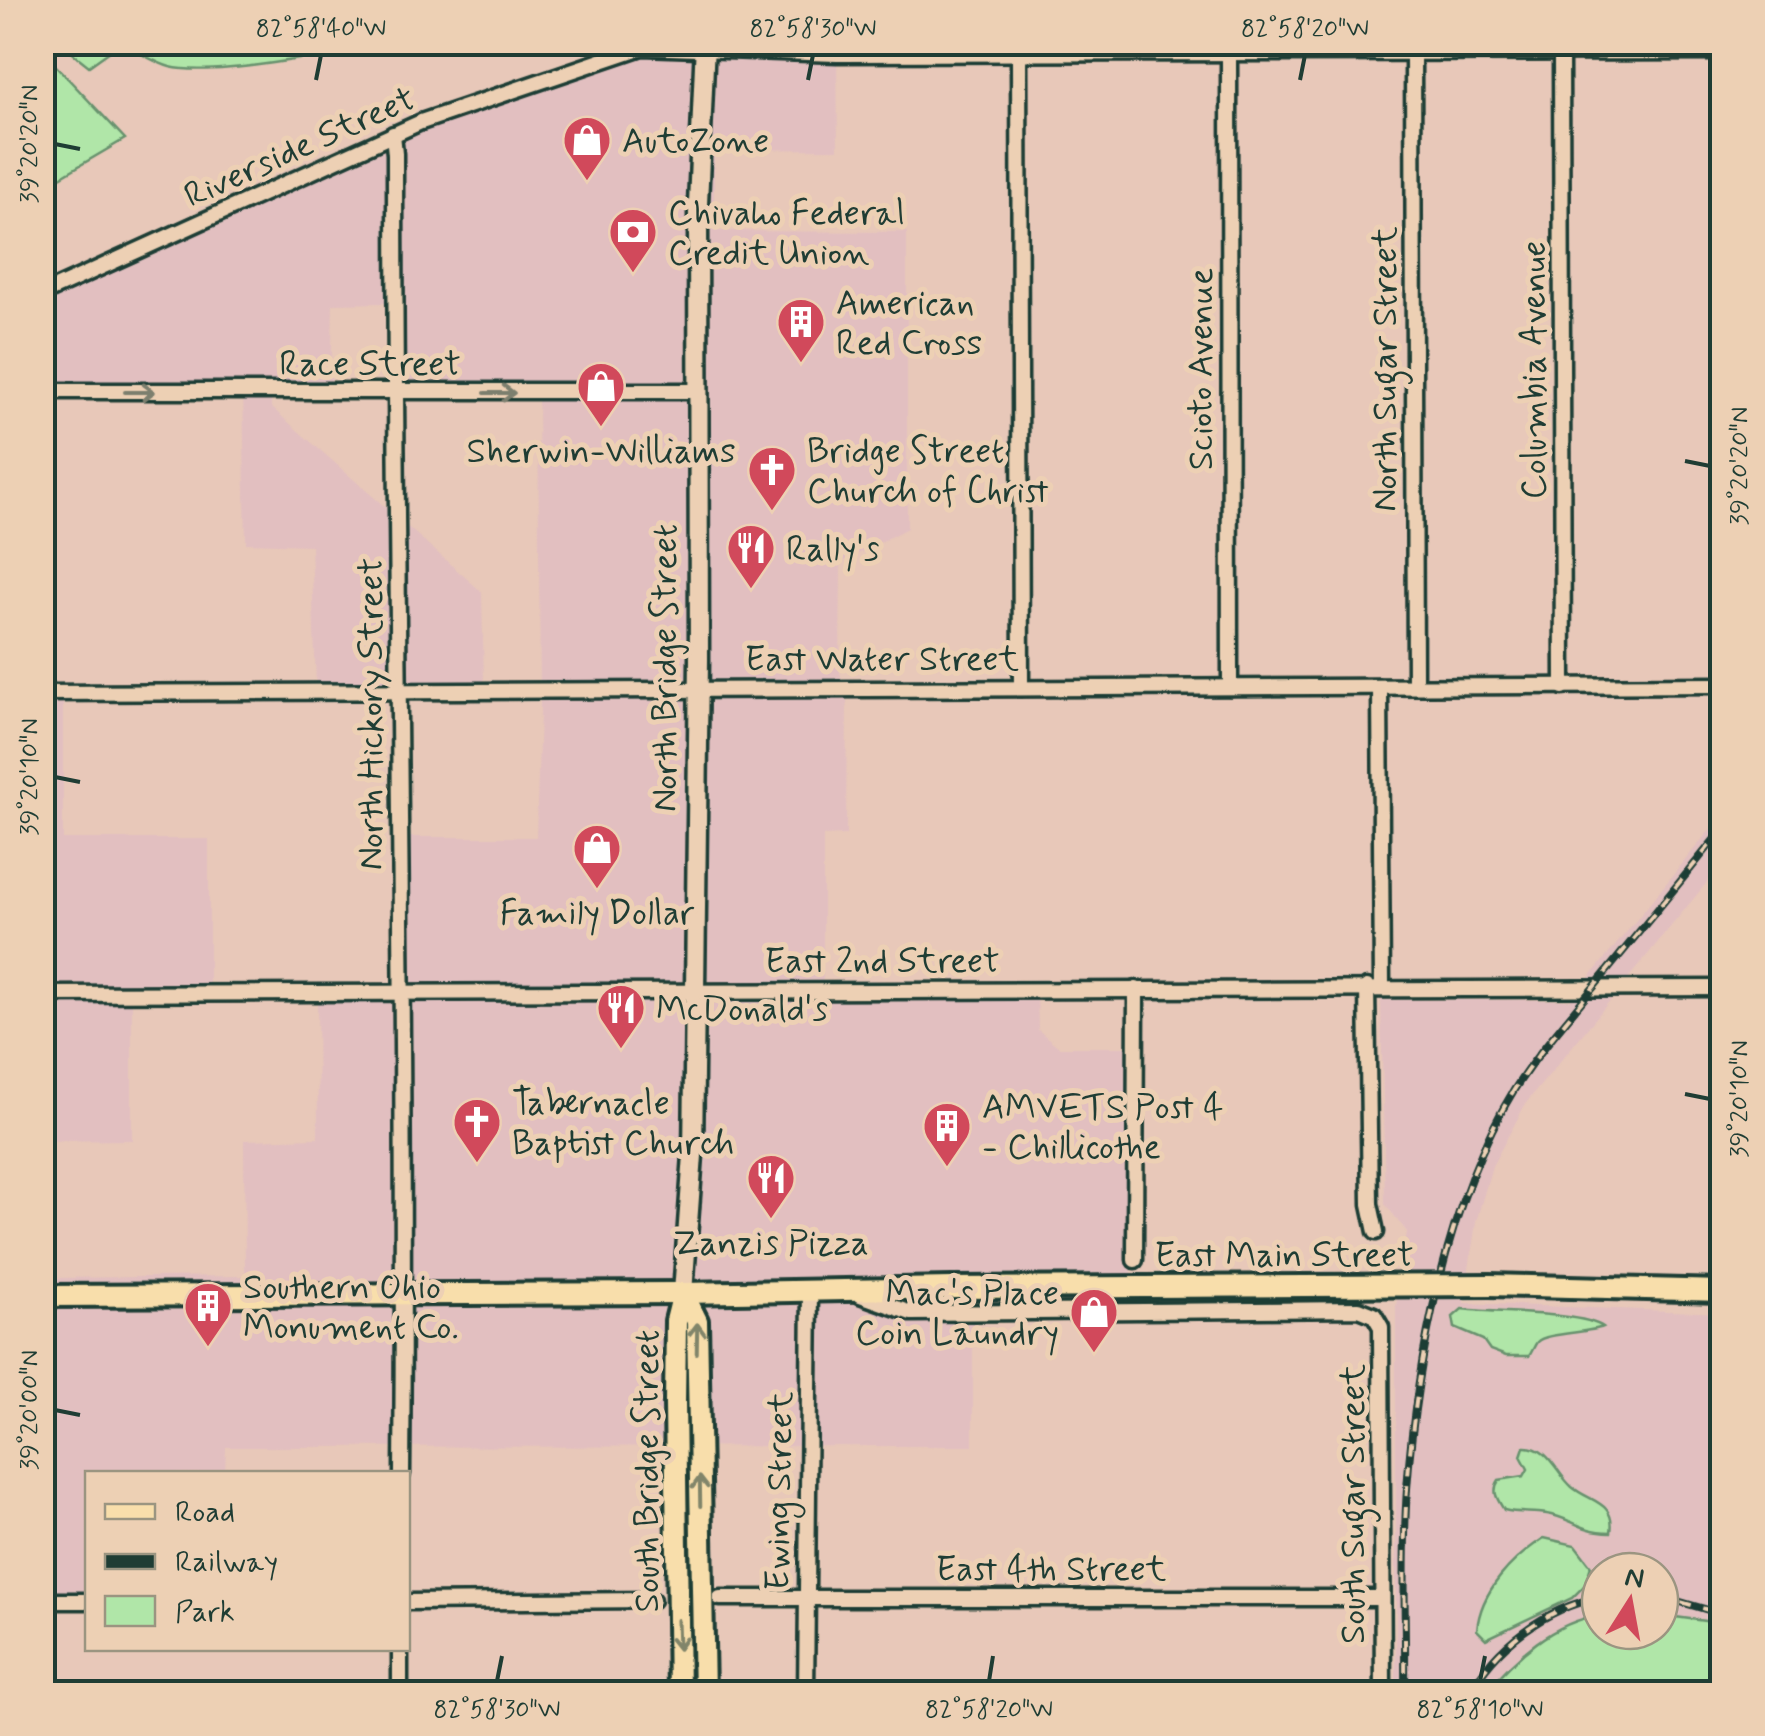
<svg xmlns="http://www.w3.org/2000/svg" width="1765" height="1736" viewBox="0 0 1765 1736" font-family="Mynerve,sans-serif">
<rect width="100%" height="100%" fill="#e8c8b9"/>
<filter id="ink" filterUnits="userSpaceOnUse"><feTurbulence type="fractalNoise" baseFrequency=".01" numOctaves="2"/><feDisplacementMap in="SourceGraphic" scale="20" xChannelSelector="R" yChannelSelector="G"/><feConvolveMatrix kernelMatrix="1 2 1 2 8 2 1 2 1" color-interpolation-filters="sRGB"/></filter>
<g filter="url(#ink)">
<g fill="#e2bfc0" fill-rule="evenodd">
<polygon points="630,43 837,49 838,149 714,150 714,231 907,232 907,528 841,563 840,672 847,699 846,835 823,836 823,986 1037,986 1038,1030 1059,1047 1130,1047 1131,1287 973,1288 973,1446 226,1447 225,1473 88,1474 87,1601 43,1601 43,1278 245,1276 244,1140 318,1138 317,996 405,996 405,837 536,837 540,711 538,386 387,387 387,303 333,304 331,388 271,388 271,407 482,592 484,685 316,685 311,545 246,543 243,388 43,385 43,288 539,76"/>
<polygon points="42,689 63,689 63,839 209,839 209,998 132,998 132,1140 43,1141"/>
<path d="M1722 815V864L1526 1103 1492 1166 1476 1222 1464 1303 1722 1313V1693H1396V1306L1407 1232 1385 1204 1381 1000H1571ZM1600 1571H1660V1631H1600Z"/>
</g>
<g fill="#b0e6a8" stroke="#68926e" stroke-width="2.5">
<path d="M60 43H374C331 55 212 77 170 67 154 63 137 50 120 44L89 66Z"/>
<polygon points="42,51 125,139 43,187 42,187"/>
<path d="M1462 1309C1492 1313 1583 1312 1603 1327 1588 1333 1545 1333 1537 1342 1534 1346 1532 1352 1529 1356H1506L1490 1350 1483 1340 1455 1328 1453 1317Z"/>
<path d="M1524 1447C1549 1446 1556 1473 1572 1487 1590 1502 1616 1502 1611 1532 1580 1532 1570 1517 1547 1514 1532 1511 1519 1514 1504 1510 1498 1500 1491 1492 1499 1480L1524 1476 1528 1469 1521 1456Z"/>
<path d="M1544 1538 1575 1545 1591 1566 1585 1585 1572 1598 1486 1639 1477 1630C1480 1591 1513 1558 1544 1538Z"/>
<path d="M1600 1615V1631H1660V1615L1705 1621 1722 1630V1693H1485C1515 1657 1553 1622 1600 1615Z"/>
</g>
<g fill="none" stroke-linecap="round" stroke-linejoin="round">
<g stroke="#1f3d34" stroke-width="21">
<g id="street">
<polyline points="1019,52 1021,688"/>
<polyline points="1229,52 1230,687"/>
<polyline points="1413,52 1415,686"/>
<polyline points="1561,52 1563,687"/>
<path d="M393 134 395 154C395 594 406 1034 402 1474"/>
<polyline points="42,294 421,122 642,47 837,54 1722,52"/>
<polyline points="42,391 697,391"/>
<polyline points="1380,687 1382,987"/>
<polyline points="42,693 1722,685"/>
<polyline points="1367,987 1370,1204 1376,1232"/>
<polyline points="42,994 1722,988"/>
<polyline points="1135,1260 1136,989"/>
<polyline points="860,1295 911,1313 1359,1309 1374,1315 1381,1327 1383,1694"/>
<polyline points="720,1598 1382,1598"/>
<polyline points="42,1601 88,1601"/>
<polyline points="408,1602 652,1600"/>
<polyline points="400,1694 400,1648"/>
<polyline points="806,1694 810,1290"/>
</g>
</g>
<g stroke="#1f3d34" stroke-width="25">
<polyline id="secondary" points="683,1293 693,1155 699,659 698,204 705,42"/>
</g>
<g stroke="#1f3d34" stroke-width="28">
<g id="primary">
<polyline points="1490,1285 1722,1291"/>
<polyline points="683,1293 697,1321 704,1694"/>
<polyline points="42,1296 683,1293 952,1288"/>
<polyline points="679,1694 675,1404 676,1321 683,1293"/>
</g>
</g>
<use href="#street" stroke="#edd0b4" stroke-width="14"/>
<use href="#secondary" stroke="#edd0b4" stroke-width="18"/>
<use href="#primary" stroke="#f8deab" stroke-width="20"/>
<g stroke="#1f3d34" stroke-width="8">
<g id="rail">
<polyline points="1660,1596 1722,1614"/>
<path d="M1405 1694C1406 1626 1402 1557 1407 1489 1416 1361 1447 1199 1514 1090 1538 1052 1569 1017 1598 982 1639 932 1681 881 1722 830"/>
<path d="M1469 1694C1495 1645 1546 1608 1600 1597"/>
</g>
</g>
<use href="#rail" stroke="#edd0b4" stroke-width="4" stroke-dasharray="11" stroke-linecap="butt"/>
<g stroke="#1f3d34" stroke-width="28" stroke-linecap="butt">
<polyline id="primary-bridge" points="952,1288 1490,1285"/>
</g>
<use href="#primary-bridge" stroke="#f8deab" stroke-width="20"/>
</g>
<defs><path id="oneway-shaft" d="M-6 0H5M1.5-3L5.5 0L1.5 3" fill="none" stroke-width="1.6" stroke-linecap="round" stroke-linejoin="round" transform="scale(2.5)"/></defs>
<g stroke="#7c7f6e">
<use href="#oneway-shaft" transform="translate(140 392)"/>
<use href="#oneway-shaft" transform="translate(500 393)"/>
</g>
<g stroke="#81856a">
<use href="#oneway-shaft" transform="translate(697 1338) rotate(-89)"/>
<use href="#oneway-shaft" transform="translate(700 1491) rotate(-91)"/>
<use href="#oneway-shaft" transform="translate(678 1635) rotate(88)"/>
</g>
</g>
<path fill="none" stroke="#1f3d34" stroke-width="4" d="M316 80 321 55M808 80 813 55M1300 80 1305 55M55 144 80 149M1685 461 1710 466M55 777 80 782M1685 1094 1710 1099M55 1410 80 1415M497 1681 502 1656M989 1681 993 1656M1480 1681 1485 1656"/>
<defs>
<g id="shop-pin" transform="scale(2.5)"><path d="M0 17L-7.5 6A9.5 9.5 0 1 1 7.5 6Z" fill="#d1495b" stroke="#edd0b4"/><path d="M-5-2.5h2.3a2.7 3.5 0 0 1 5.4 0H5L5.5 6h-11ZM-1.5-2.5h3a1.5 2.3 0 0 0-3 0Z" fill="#fff"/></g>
<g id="bank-pin" transform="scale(2.5)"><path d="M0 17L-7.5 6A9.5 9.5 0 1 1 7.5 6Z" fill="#d1495b" stroke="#edd0b4"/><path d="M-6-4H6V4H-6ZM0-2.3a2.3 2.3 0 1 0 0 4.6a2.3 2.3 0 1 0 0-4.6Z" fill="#fff"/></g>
<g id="building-pin" transform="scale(2.5)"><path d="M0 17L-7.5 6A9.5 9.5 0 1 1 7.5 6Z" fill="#d1495b" stroke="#edd0b4"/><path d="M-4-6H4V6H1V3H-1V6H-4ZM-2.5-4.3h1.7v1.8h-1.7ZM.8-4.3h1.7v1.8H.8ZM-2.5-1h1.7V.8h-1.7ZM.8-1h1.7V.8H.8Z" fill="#fff"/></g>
<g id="church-pin" transform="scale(2.5)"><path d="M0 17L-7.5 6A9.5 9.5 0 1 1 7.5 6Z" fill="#d1495b" stroke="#edd0b4"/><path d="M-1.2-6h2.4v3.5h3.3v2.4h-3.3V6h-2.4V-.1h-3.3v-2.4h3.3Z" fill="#fff"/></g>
<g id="restaurant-pin" transform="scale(2.5)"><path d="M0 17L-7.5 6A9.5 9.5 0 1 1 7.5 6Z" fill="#d1495b" stroke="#edd0b4"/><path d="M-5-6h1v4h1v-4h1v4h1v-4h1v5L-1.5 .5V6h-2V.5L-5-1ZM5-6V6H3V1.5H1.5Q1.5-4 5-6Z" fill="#fff"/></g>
</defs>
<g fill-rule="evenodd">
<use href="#shop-pin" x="587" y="140"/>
<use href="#bank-pin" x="633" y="232"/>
<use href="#building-pin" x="801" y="322"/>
<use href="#shop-pin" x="601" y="386"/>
<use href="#church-pin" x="772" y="470"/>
<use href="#restaurant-pin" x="751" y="548"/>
<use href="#shop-pin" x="597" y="848"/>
<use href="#restaurant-pin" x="621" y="1008"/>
<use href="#church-pin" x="477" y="1122"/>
<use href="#building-pin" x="947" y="1126"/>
<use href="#restaurant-pin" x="771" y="1178"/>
<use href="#building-pin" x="208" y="1306"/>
<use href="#shop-pin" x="1094" y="1312"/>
</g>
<g text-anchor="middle" stroke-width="10" stroke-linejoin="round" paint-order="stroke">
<g font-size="35" fill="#1f3d34" stroke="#edd0b4" text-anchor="start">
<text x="622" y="152">AutoZone</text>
<text x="668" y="224">Chivaho Federal<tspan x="668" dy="40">Credit Union</tspan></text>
<text x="836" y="314">American<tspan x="836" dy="40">Red Cross</tspan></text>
<text x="601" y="462" text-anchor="middle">Sherwin-Williams</text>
<text x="807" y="462">Bridge Street<tspan x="807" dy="40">Church of Christ</tspan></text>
<text x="786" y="560">Rally's</text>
<text x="597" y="924" text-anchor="middle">Family Dollar</text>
<text x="656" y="1020">McDonald's</text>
<text x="512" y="1114">Tabernacle<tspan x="512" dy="40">Baptist Church</tspan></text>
<text x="982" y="1118">AMVETS Post 4<tspan x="982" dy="40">- Chillicothe</tspan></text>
<text x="771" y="1254" text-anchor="middle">Zanzis Pizza</text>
<text x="243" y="1298">Southern Ohio<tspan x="243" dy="40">Monument Co.</tspan></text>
<text x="1059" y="1304" text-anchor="end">Mac's Place<tspan x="1059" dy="40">Coin Laundry</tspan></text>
</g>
<g font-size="35" fill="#1f3d34" stroke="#edd0b4">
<text transform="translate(299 146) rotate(-24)" y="12">Riverside Street</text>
<text x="370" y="375">Race Street</text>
<text transform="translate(1200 369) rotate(-90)" y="12">Scioto Avenue</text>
<text transform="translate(1384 369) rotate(-90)" y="12">North Sugar Street</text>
<text transform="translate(1533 370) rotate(-90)" y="12">Columbia Avenue</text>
<text x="882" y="670">East Water Street</text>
<text transform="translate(664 668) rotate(-90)" y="12">North Bridge Street</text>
<text transform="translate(370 714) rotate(-90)" y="12">North Hickory Street</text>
<text x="882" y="972">East 2nd Street</text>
<text x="1284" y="1266">East Main Street</text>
<text transform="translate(646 1471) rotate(-90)" y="12">South Bridge Street</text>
<text transform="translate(778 1491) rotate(-89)" y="12">Ewing Street</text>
<text transform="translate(1352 1504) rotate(-90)" y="12">South Sugar Street</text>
<text x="1051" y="1580">East 4th Street</text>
</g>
</g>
<rect width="1765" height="1736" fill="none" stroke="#edd0b4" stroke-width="110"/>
<rect x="85" y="1471" width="325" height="180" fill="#edd0b4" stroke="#9b9581" stroke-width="2.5"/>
<rect x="105" y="1504" width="50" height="15" fill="#f8deab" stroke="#9b9581" stroke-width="2.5"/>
<text x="175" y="1521" font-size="30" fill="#1f3d34">Road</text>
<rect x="105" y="1554" width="50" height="15" fill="#1f3d34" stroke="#9b9581" stroke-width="2.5"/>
<text x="175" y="1571" font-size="30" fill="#1f3d34">Railway</text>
<rect x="105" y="1596" width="50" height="30" fill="#b0e6a8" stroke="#9b9581" stroke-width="2.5"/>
<text x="175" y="1621" font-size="30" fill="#1f3d34">Park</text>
<g transform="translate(1630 1601) rotate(11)"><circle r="48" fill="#edd0b4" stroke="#9b9581" stroke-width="2.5"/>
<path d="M0-8L18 38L0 25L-18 38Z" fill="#d1495b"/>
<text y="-15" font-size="28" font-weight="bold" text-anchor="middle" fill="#1f3d34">N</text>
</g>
<rect x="55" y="55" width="1655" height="1626" fill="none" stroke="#1f3d34" stroke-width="4"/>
<g font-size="25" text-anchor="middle" fill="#1f3d34">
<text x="321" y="36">82°58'40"W</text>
<text x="813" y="36">82°58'30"W</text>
<text x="1305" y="36">82°58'20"W</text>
<text transform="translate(28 144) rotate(-90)" y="9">39°20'20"N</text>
<text transform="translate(1738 466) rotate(-90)" y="9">39°20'20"N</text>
<text transform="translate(28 777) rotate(-90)" y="9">39°20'10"N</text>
<text transform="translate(1738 1099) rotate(-90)" y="9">39°20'10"N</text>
<text transform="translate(28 1410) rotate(-90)" y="9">39°20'00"N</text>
<text x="497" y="1717">82°58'30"W</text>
<text x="989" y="1717">82°58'20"W</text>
<text x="1480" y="1717">82°58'10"W</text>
</g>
</svg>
